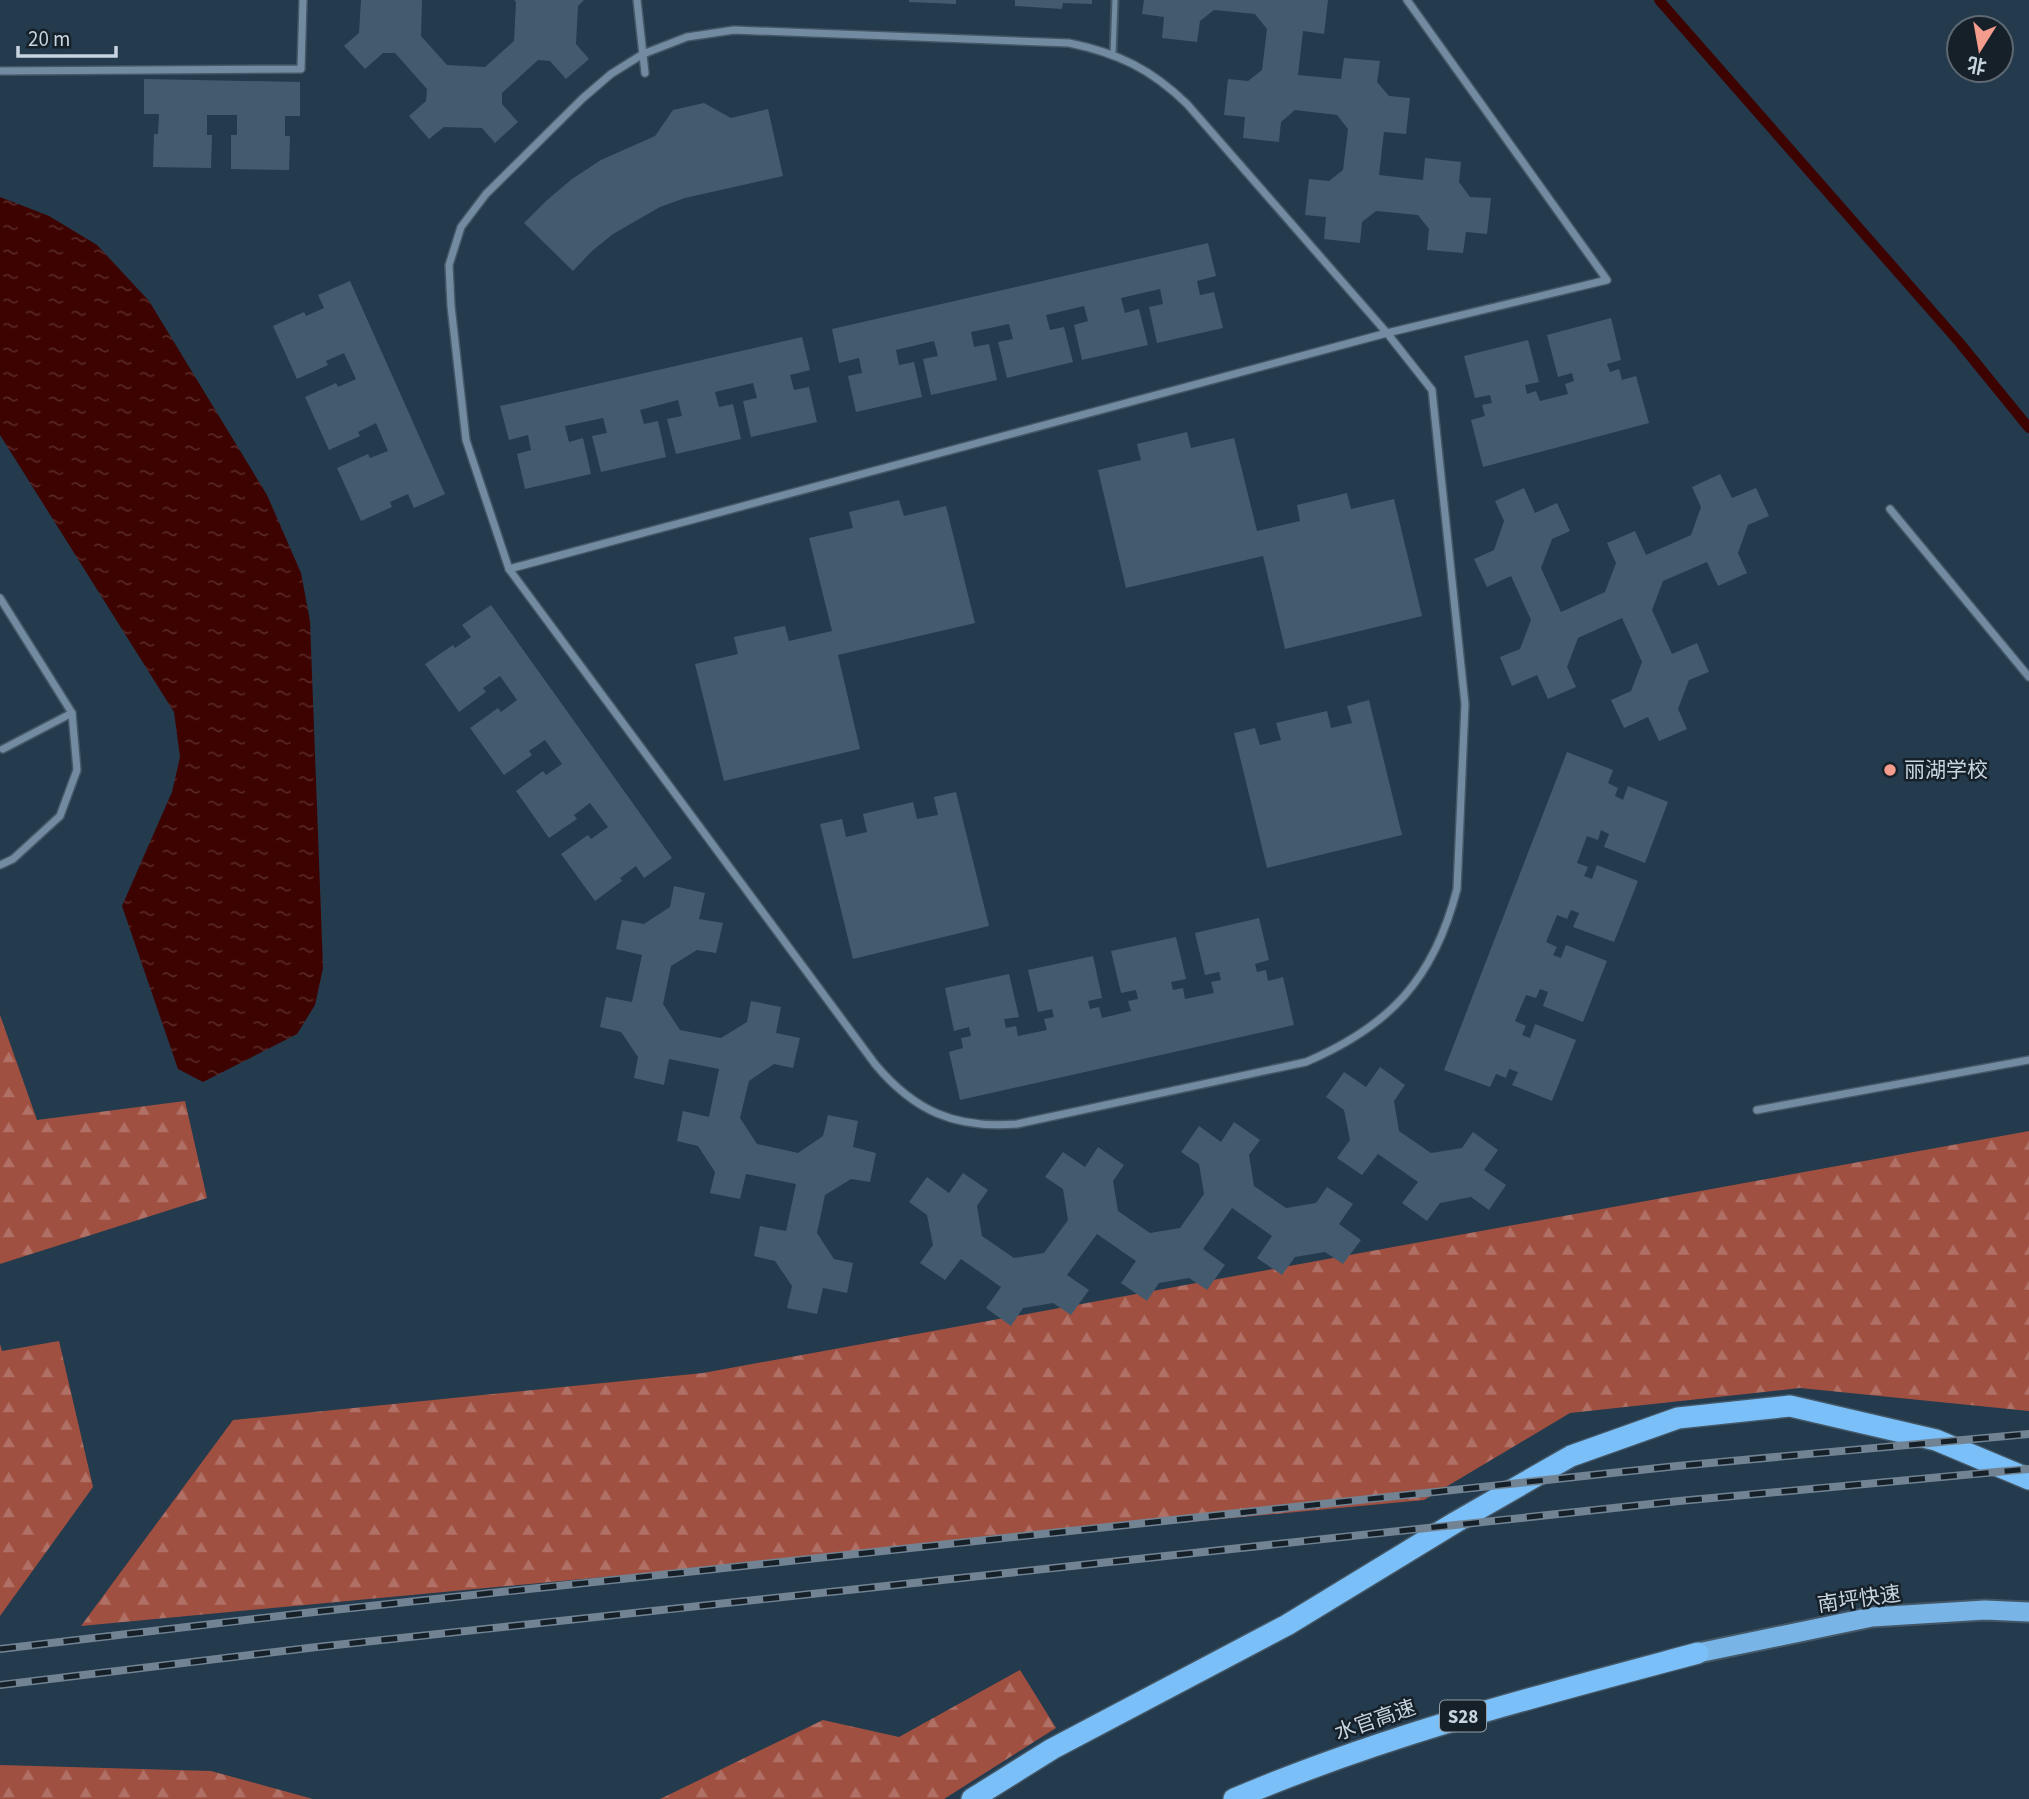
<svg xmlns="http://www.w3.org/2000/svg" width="2029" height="1799" viewBox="0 0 2029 1799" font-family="'Source Sans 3','Noto Sans SC',sans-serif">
<defs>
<pattern id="forest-firs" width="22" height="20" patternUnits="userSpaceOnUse" patternTransform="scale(1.75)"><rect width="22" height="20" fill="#a05041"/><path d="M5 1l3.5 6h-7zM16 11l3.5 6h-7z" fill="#b07065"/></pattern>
<pattern id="water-ripples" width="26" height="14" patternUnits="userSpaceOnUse" patternTransform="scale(1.75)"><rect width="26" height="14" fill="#3c0300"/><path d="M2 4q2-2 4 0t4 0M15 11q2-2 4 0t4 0" fill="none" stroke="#572725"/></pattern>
</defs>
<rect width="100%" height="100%" fill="#243a4d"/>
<g fill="url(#forest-firs)">
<polygon points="0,1015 37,1120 185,1101 207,1198 0,1264"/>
<polygon points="2029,1131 2029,1411 1800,1388 1570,1413 1424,1500 81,1626 233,1420 703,1373"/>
<polygon points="59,1341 93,1487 0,1616 0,1344 2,1351"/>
<polygon points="1020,1670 1056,1728 944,1799 660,1799 823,1720 899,1737"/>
<polygon points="0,1765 211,1771 313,1799 0,1799"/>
</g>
<polygon fill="url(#water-ripples)" points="0,197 49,216 97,245 149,301 267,495 301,573 310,621 323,968 315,1005 297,1034 203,1082 178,1069 122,906 172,792 180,757 174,712 0,435"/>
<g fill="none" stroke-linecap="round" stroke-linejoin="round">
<polyline stroke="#3c0300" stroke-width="10" points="1659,0 1959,342 2029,428"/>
</g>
<g fill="#445b6f">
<polygon points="361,0 422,0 421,36 447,65 485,67 514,41 516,2 514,0 584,0 578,6 576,44 589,59 566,79 550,61 538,60 502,93 502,104 518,122 495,143 482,128 444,127 429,139 409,116 426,101 427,89 395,53 383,53 365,69 344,46 359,33"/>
<polygon points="909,0 956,0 956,4 909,2"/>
<polygon points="1015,0 1092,0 1092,4 1063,3 1062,9 1015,6"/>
<polygon points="1144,0 1328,0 1324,34 1303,31 1298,75 1341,79 1344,58 1380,61 1377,82 1389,96 1410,98 1406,134 1384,132 1379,175 1423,180 1425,158 1461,162 1459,182 1470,197 1491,198 1487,234 1466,232 1463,253 1427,250 1429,229 1418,215 1376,211 1362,222 1360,243 1324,239 1326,217 1305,215 1309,179 1329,181 1343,170 1348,129 1337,115 1295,110 1281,122 1279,142 1243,138 1245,117 1224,115 1228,79 1248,81 1262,70 1267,29 1255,14 1214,10 1200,21 1197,42 1162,38 1164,17 1142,14"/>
<polygon points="144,79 300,82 300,116 285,116 285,136 290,136 289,170 231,169 231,135 237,135 237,115 207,115 207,135 212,135 211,168 153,167 154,134 158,134 159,114 144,114"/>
<polygon points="704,103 731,118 768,109 783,176 685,198 660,207 613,234 592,251 573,271 524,223 546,201 572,179 601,160 655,136 673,110"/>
<polygon points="1208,243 1216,276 1197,281 1200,295 1214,292 1223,328 1157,343 1149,307 1163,304 1160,289 1121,298 1125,313 1139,309 1148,345 1082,360 1074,325 1088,321 1084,306 1046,315 1050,330 1064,327 1073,362 1007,378 998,342 1013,339 1009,324 971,332 974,347 989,344 997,380 931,395 923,359 938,356 934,341 896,350 899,365 914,362 922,397 856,412 848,376 862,373 859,358 839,363 832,329"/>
<polygon points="350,281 445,494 414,508 408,494 390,502 392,507 361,521 337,468 368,454 370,458 388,451 376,423 358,432 360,436 329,450 305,397 336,383 338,387 356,379 344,353 326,361 328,365 297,379 273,326 304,312 306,316 324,308 318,295"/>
<polygon points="1611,318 1621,360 1607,364 1610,372 1619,369 1622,380 1636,376 1649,423 1483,467 1471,420 1485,416 1482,405 1492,403 1490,395 1475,398 1464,356 1528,340 1539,382 1525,385 1527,394 1536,391 1540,401 1568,394 1565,384 1574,381 1572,373 1558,377 1547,335"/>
<polygon points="802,337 810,370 790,375 794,390 809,387 817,422 751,437 743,401 757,398 753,383 715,392 719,407 733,404 741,439 676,454 667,419 682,416 678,400 640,410 644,424 658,421 666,457 601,472 592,436 607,433 603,418 565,426 569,442 583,438 591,474 525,489 517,454 531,450 528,435 509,440 500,406"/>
<polygon points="1187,432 1191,448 1234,438 1257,531 1300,521 1297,505 1347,493 1351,509 1394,499 1422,616 1285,649 1263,556 1126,588 1098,470 1141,460 1137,444"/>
<polygon points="1720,474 1732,498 1756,488 1769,516 1748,525 1738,553 1747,573 1718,586 1707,562 1663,581 1652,610 1672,654 1697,643 1709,672 1689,680 1678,709 1687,729 1659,741 1648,717 1624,728 1611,700 1631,691 1642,662 1622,618 1578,638 1567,667 1576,687 1548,699 1537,675 1512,686 1500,657 1520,649 1531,620 1511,576 1487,587 1474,559 1494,550 1504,521 1495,501 1524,488 1535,513 1557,503 1570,531 1552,539 1541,568 1561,612 1605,592 1616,563 1607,543 1635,531 1646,555 1691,535 1701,507 1692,487"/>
<polygon points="899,500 904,516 946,506 975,623 838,655 860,749 724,781 695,664 738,654 734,637 785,626 789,641 832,631 809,538 853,528 849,512"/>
<polygon points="491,605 672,858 644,878 636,866 620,878 622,881 595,901 561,854 588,835 591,839 608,827 590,803 574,815 577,819 549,838 516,791 543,771 546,775 562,764 545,740 529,751 532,755 504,775 470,728 498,708 501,712 517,700 500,676 483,688 486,692 459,712 425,664 453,645 455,648 471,637 462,625"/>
<polygon points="1369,700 1402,835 1267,868 1234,733 1255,728 1260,745 1281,740 1276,723 1327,711 1331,728 1352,723 1347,706"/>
<polygon points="1567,752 1613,770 1608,783 1618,788 1615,796 1623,800 1628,786 1668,802 1645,863 1604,847 1609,834 1601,830 1598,840 1587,836 1577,863 1588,867 1584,876 1592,879 1597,865 1638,881 1614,942 1573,927 1579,913 1571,910 1567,919 1557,915 1546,942 1557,947 1553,955 1561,958 1566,945 1607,961 1583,1022 1543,1006 1548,992 1540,989 1536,998 1526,995 1515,1021 1526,1026 1522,1035 1530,1038 1535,1024 1576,1040 1552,1101 1512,1085 1518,1072 1509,1069 1506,1078 1496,1074 1490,1087 1444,1070"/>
<polygon points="956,792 989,926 853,959 820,824 842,819 846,837 867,832 863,814 913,802 917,819 938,815 934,797"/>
<polygon points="674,886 705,893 699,919 723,923 716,953 697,950 671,966 663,1004 680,1030 721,1038 747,1022 751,1001 781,1007 776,1033 800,1038 793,1068 774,1064 749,1081 740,1118 757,1144 798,1153 823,1136 828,1115 858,1121 853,1147 876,1153 870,1182 851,1179 825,1195 817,1233 834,1259 853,1263 847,1293 823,1288 817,1314 787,1308 792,1286 775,1261 754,1256 760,1226 786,1231 796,1184 746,1174 740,1199 710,1193 715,1172 698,1146 677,1141 683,1111 709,1117 719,1069 669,1059 664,1085 634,1078 638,1057 621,1032 600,1027 606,997 632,1002 642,955 616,949 622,920 644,924 670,907"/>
<polygon points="1259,918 1269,960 1255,964 1257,972 1266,970 1268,981 1283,977 1294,1025 960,1100 949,1052 963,1048 961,1038 971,1036 969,1027 954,1031 945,988 1009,974 1019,1017 1004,1019 1006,1028 1016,1026 1018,1036 1047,1030 1044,1019 1054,1017 1052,1009 1038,1012 1028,970 1093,956 1102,998 1088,1001 1090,1009 1099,1007 1102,1018 1131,1011 1128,1001 1138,999 1136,990 1121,993 1111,951 1176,937 1186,979 1171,982 1173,990 1183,988 1185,999 1214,993 1211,982 1221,980 1219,972 1205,975 1195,933"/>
<polygon points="1380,1067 1405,1085 1394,1101 1399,1131 1431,1153 1462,1148 1473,1132 1498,1150 1484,1170 1506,1185 1489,1210 1471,1197 1440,1203 1427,1221 1402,1203 1418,1182 1378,1154 1362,1175 1337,1158 1350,1140 1344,1110 1326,1097 1344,1072 1366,1087"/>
<polygon points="1234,1122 1260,1140 1249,1155 1254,1186 1286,1208 1316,1203 1327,1187 1353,1204 1339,1224 1361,1240 1343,1264 1325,1252 1295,1257 1282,1275 1257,1258 1272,1236 1232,1208 1203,1249 1225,1265 1207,1290 1189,1278 1159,1283 1147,1301 1121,1283 1136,1261 1097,1234 1067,1275 1089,1290 1071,1315 1053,1303 1023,1308 1011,1326 986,1308 1001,1287 961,1259 945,1280 920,1263 933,1245 927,1215 909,1202 927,1177 949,1193 963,1173 988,1190 977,1206 982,1236 1014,1258 1044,1253 1068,1220 1063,1189 1045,1177 1063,1152 1085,1167 1098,1147 1124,1165 1113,1181 1118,1211 1150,1233 1180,1228 1204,1194 1199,1164 1181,1152 1199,1126 1221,1142"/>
</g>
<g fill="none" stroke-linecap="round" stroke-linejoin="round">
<g stroke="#445766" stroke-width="9">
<polyline id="service" points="1113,54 1115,0"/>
</g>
<g stroke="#445766" stroke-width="10">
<g id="minor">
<polyline points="637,0 645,73"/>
<path d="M734 30 1069 43C1118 53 1151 69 1187 104L1387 333 1432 390 1465 704 1457 889C1434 979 1390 1026 1306 1062L1017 1124C955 1129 914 1111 875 1064L509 569 466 440 451 306 449 265 461 227 486 194 583 98 611 74 643 54 687 37Z"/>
<polyline points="1,71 301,69 303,0"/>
<polyline points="1890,509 2029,677"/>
<polyline points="509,569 1387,333 1607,280 1407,0"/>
<polyline points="0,598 72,713 77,770 60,816 13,859 0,865"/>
<polyline points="3,749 72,713"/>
<polyline points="1757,1110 2029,1060"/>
</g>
</g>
<g stroke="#445766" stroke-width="23">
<polyline id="trunk" points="1698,1653 1872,1617 1985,1610 2029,1612"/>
</g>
<g stroke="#445766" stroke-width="24">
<g id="motorway">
<polyline points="972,1799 1052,1749 1287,1625 1456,1522 1571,1456 1678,1418 1790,1406 1936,1440 2029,1479"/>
<path d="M1234 1799C1384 1735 1541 1695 1698 1653"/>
</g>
</g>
<use href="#service" stroke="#728ba1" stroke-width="5"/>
<use href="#minor" stroke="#728ba1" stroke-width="7"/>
<use href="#trunk" stroke="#78b4e6" stroke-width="19"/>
<use href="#motorway" stroke="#7abff7" stroke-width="21"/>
<g stroke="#728493" stroke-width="8">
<g id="rail">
<polyline points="0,1649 314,1612 1677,1466 2029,1434"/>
<polyline points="0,1685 317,1647 1679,1501 2029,1469"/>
</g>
</g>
<use href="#rail" stroke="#162029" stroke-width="5" stroke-dasharray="16" stroke-linecap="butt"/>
</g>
<circle fill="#f49d8c" stroke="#162029" stroke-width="2.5" cx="1890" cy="770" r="7"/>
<g text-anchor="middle" stroke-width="5" stroke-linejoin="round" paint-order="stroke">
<rect fill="#162029" stroke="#939faa" stroke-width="2" x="1440" y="1700.5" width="46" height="31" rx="5"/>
<g font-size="19" font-weight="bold" fill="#c8d5e1">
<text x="1463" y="1723">S28</text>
</g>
<g font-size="21" fill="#c8d5e1" stroke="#162029" text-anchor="start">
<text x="1904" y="777">丽湖学校</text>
</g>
<g font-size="21" fill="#c8d5e1" stroke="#162029">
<text transform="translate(1859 1599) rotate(-8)" y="7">南坪快速</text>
<text transform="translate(1375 1720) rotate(-19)" y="7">水官高速</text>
</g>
</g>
<g transform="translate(1980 49) rotate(191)"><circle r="33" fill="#162029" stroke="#5d6873" stroke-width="2"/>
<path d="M0-5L12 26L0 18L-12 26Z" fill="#f49d8c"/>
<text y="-10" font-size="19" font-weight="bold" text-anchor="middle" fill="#c8d5e1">北</text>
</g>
<path d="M18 46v10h98v-10" fill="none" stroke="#c8d5e1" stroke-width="3.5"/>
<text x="28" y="46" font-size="21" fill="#c8d5e1" stroke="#162029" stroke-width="5" paint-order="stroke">20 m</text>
</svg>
